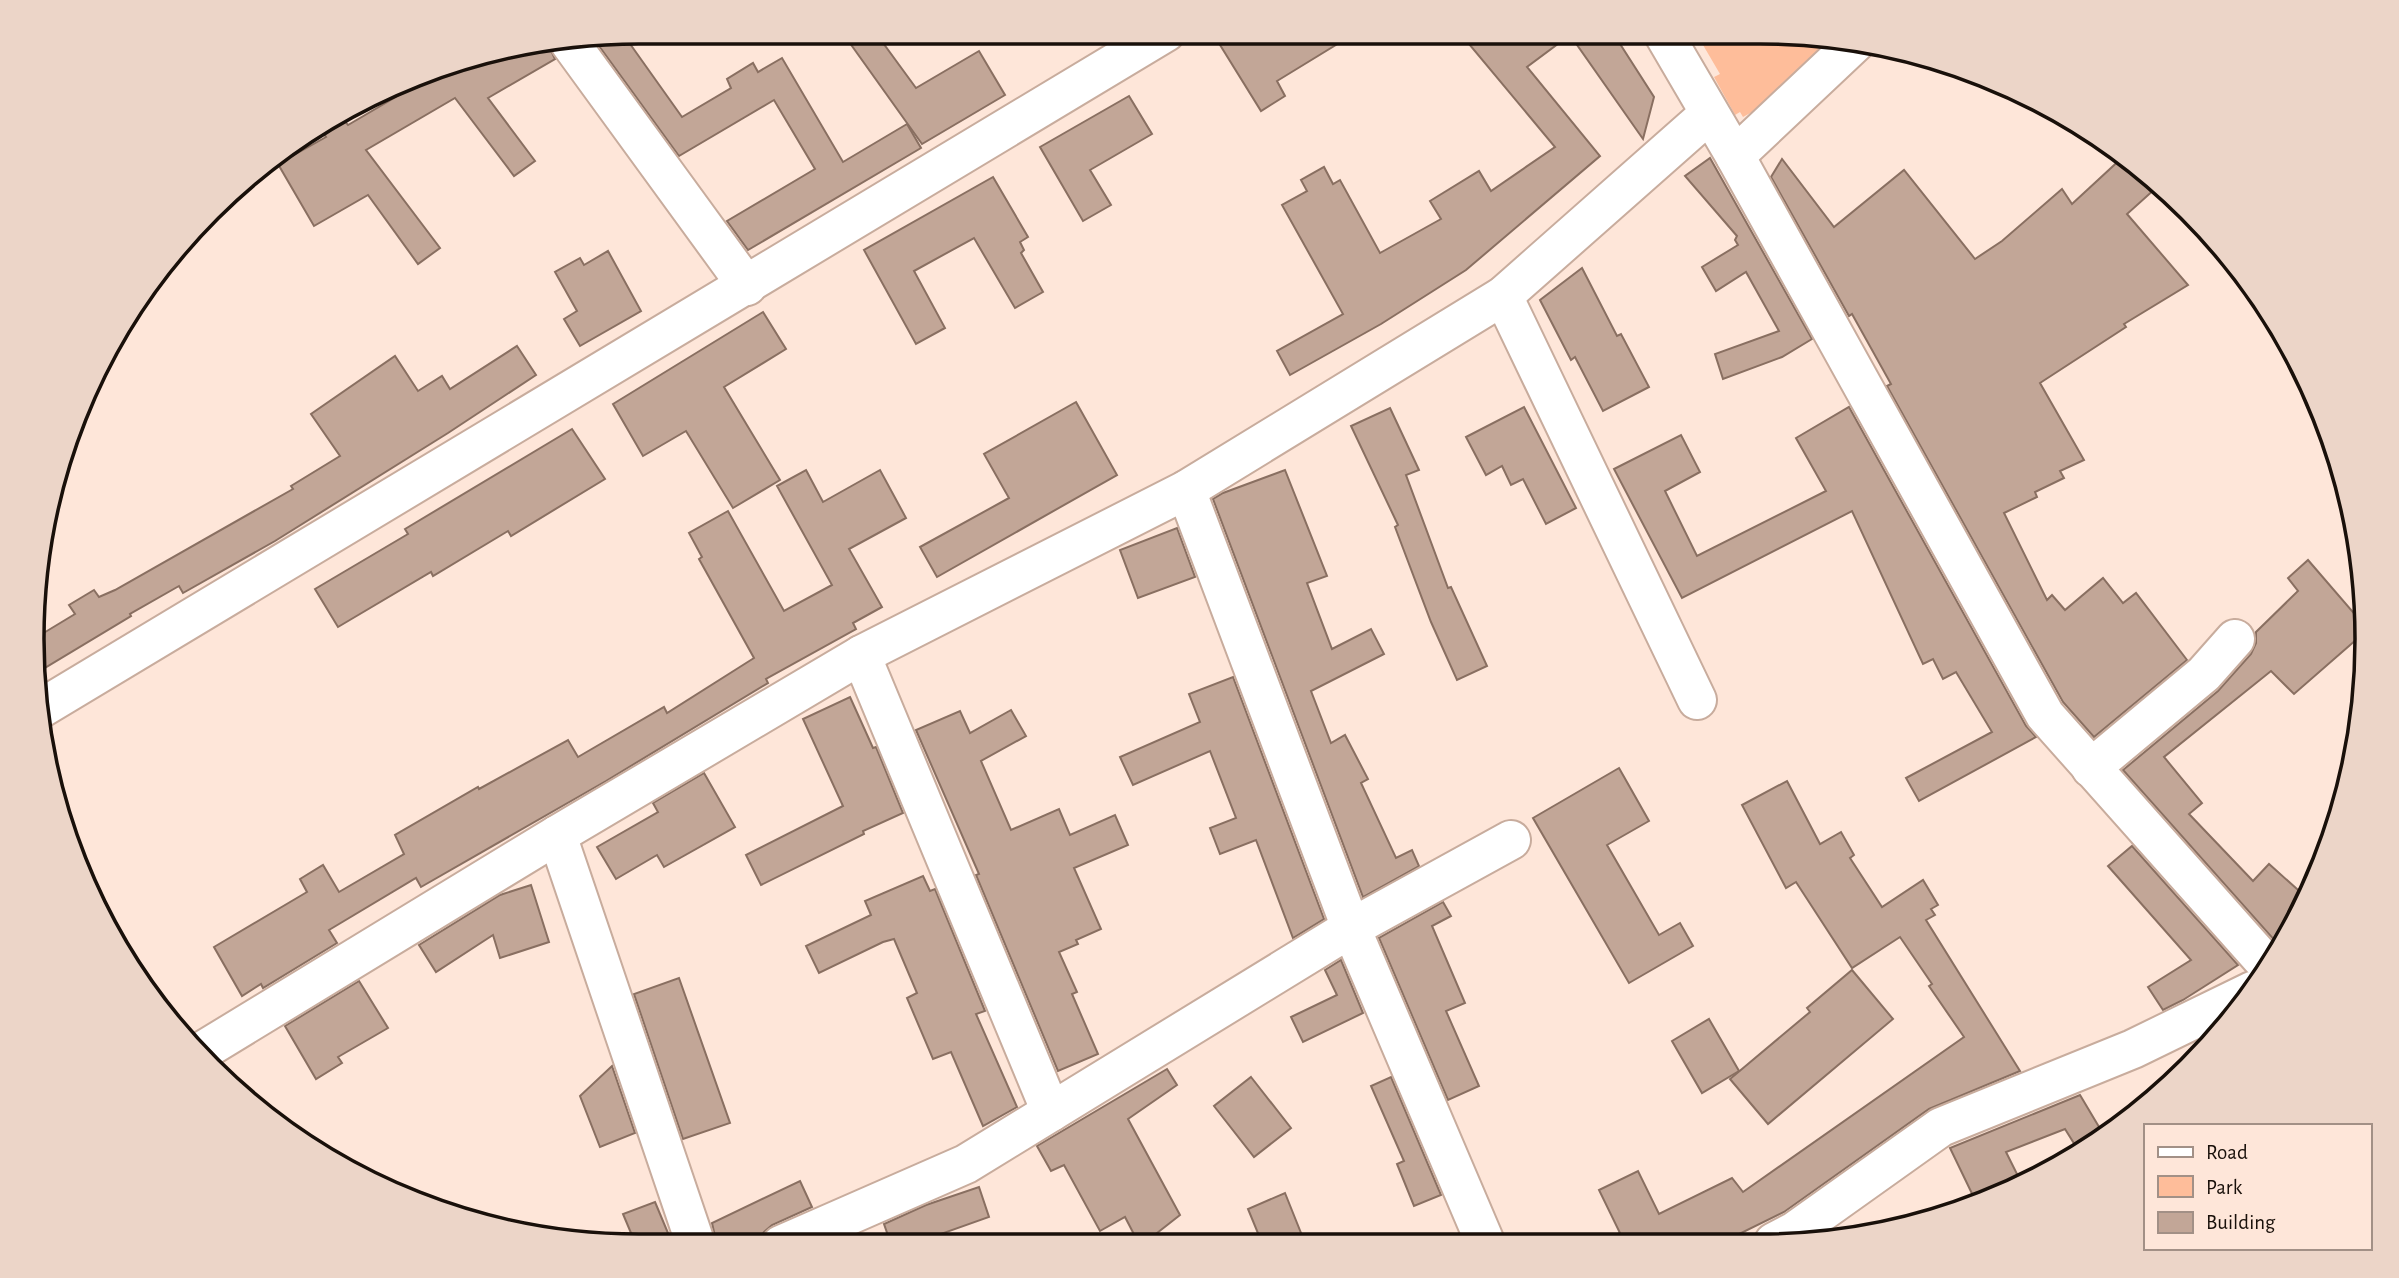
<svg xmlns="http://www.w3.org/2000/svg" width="2399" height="1278" viewBox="0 0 2399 1278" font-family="'Alegreya Sans',sans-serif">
<rect width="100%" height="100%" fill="#fee6d9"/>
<polygon fill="#febd9a" points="1696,33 1799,33 1828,38 1783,95 1743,117 1740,112 1735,115 1714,77 1720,74"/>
<g fill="#c2a697" stroke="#896f61" stroke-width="2">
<polygon points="842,32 875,32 916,88 979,51 1005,95 922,144"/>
<polygon points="1212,32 1357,32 1277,81 1285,96 1261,111"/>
<polygon points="1459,32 1613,33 1654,97 1643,139 1570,35 1527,67 1600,156 1466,270 1381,324 1290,375 1277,351 1343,314 1282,205 1307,191 1301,180 1324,167 1333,184 1340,180 1380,253 1441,219 1430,201 1479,171 1491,191 1555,147"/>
<polygon points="623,34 682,117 731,88 727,79 753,63 758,72 782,58 843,162 907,124 921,148 748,250 727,221 815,169 774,100 679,156 594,39"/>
<polygon points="549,46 555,59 488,98 535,161 514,176 455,98 366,150 440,248 418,264 368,195 314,226 278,164 326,137 324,134 344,120 348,125 440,71 437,67 443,64"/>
<polygon points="1129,96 1152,134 1090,170 1111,205 1083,221 1040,147"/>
<polygon points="2124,156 2156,188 2127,214 2188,285 2124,324 2126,327 2040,383 2084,460 2060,471 2064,478 2035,492 2037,497 2004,513 2047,600 2052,595 2065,610 2103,578 2123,603 2136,593 2187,660 2094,737 2063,702 1887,386 1891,384 1852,314 1849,316 1771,177 1782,159 1834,227 1904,170 1975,259 2002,241 2062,189 2072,204"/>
<polygon points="1710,158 1812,339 1782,357 1723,379 1715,354 1779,331 1746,272 1716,291 1702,267 1738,245 1735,240 1737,236 1685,176"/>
<polygon points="993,177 1028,237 1020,242 1024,250 1021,253 1043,292 1015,308 974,238 914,271 945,328 916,344 864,250"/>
<polygon points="608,251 641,311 580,346 564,319 577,311 555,272 580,258 584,265"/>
<polygon points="1582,268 1617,336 1621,334 1649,387 1603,411 1575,357 1571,360 1540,300"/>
<polygon points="763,312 786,349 724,387 780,480 733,508 686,431 643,456 613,404"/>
<polygon points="517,346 536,375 448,433 275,541 183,593 179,586 130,614 131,616 33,675 37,637 75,614 69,605 94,590 99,597 115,590 293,489 291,486 340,456 311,414 395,356 418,391 442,376 450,389"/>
<polygon points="1076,402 1117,475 937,577 920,547 1009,498 984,454"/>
<polygon points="1524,407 1576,508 1546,524 1523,479 1511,485 1502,466 1486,475 1466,437"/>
<polygon points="1849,407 2026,726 2036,737 1919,801 1906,778 1992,732 1956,672 1943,679 1933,659 1923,664 1852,511 1682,598 1614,469 1681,435 1700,472 1665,491 1697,556 1826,491 1796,438"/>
<polygon points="1390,408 1419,470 1406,475 1448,588 1451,587 1487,666 1457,680 1431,622 1395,527 1398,525 1351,426"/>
<polygon points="572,429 605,479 511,536 508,531 433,576 431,572 338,627 315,589 408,534 405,529"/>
<polygon points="806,470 823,502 880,470 906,518 849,549 882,607 853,623 856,629 766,679 768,683 606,781 421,887 416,878 329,930 337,943 263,988 261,984 242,996 214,947 307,892 300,879 323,865 339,892 404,854 395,835 478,787 479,789 568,740 578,757 664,707 667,713 754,658 699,559 702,557 689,533 728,511 784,611 832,585 777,486"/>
<polygon points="1285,470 1327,576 1307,583 1332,649 1371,629 1384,654 1311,691 1331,743 1345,735 1368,779 1361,783 1396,858 1412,850 1419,866 1363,897 1213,499 1223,493"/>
<polygon points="1177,528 1195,577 1138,598 1120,550"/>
<polygon points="2308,560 2365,626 2365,632 2294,694 2271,671 2164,757 2202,803 2189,814 2253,881 2269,864 2307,898 2291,932 2276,942 2123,770 2218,691 2251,654 2256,643 2256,632 2298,591 2288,578"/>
<polygon points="1233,677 1324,919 1293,938 1256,840 1220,854 1210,828 1236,818 1210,751 1133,785 1120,757 1200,722 1189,694"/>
<polygon points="850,697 873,748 876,747 903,813 863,831 864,834 761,885 746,855 843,806 803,719"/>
<polygon points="1011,710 1026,736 981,761 1011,830 1059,809 1070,835 1115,815 1128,845 1074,868 1101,929 1076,940 1078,944 1059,952 1077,992 1072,994 1098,1054 1058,1071 976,875 979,874 916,730 960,711 970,733"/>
<polygon points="1619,768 1649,821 1607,845 1659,935 1680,923 1693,946 1629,983 1533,818"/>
<polygon points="704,773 735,827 664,867 657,855 616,879 597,847 658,812 653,803"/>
<polygon points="1787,781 1820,844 1841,832 1854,855 1850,858 1882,907 1923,880 1938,905 1931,909 1935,915 1926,920 2020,1071 1929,1109 1784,1212 1723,1242 1602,1242 1620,1233 1599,1190 1638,1171 1659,1214 1732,1178 1743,1192 1964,1037 1929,986 1932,984 1900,937 1852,968 1796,882 1786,888 1742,805"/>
<polygon points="2132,846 2238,965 2183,1000 2163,1010 2148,987 2191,960 2108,866"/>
<polygon points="923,876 930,891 935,889 985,1011 976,1014 1017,1107 983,1126 951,1052 933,1059 907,998 917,993 894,939 883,942 819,973 806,946 871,915 865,901"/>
<polygon points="531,885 549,942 500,958 493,935 436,972 419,945 500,895"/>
<polygon points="1443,902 1451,916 1432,926 1465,1003 1446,1011 1479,1086 1448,1100 1379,938"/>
<polygon points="1341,960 1363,1013 1303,1042 1291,1017 1337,995 1325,970"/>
<polygon points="1852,970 1893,1019 1768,1124 1730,1079 1810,1012 1807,1008"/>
<polygon points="679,978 730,1123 683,1139 634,994"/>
<polygon points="359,981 388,1028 338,1057 342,1063 316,1079 285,1026"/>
<polygon points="1709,1019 1739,1071 1702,1093 1672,1041"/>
<polygon points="612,1066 635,1133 600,1147 580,1096"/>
<polygon points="1167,1069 1177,1085 1128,1119 1180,1215 1143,1244 1139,1244 1125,1217 1100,1231 1064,1165 1051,1171 1037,1146"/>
<polygon points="1251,1077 1291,1128 1254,1157 1214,1106"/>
<polygon points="1391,1077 1441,1195 1414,1206 1397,1164 1404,1161 1371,1086"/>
<polygon points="2080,1095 2105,1137 2080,1153 2065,1129 2006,1152 2022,1184 1992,1200 1977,1204 1950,1148"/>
<polygon points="800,1181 812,1207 772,1225 764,1232 761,1237 745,1245 717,1245 712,1223"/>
<polygon points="979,1187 989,1217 935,1236 938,1244 891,1244 884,1224 926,1205"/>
<polygon points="1285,1193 1305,1243 1262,1243 1248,1209"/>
<polygon points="655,1202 673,1245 636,1245 623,1214"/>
</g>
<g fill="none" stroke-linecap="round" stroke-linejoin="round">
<g stroke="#c8ac9d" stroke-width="42">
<g id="minor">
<polyline points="1663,33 1735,156 2045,715 2269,967"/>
<polyline points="570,43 747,286"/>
<polyline points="1735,156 1856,42"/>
<polyline points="1503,296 1697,700"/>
<polyline points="1186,490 1351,928 1485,1242"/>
<polyline points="861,655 1051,1112"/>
<polyline points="40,709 1166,32"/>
<polyline points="2091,768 2204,674 2235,639"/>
<polyline points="557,835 696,1245"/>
<polyline points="199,1053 557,835 861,655 1186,490 1503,296 1709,114"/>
<polyline points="1774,1242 1795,1231 1941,1127 2133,1049 2252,991"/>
<polyline points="781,1245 966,1164 1351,928 1511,840"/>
</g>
</g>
<use href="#minor" stroke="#fff" stroke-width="38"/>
</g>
<path d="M0 0H2399V1278H0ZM639 44H1760A595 595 0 0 1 2355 639V639A595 595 0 0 1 1760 1234H639A595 595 0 0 1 44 639V639A595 595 0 0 1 639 44Z" fill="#ecd5c8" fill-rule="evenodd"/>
<path fill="none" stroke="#19100a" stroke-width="3.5" d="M639 44H1760A595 595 0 0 1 2355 639V639A595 595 0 0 1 1760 1234H639A595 595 0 0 1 44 639V639A595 595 0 0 1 639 44Z"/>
<rect x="2144" y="1124" width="228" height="126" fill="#fee6d9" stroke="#a29086" stroke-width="2"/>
<rect x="2158" y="1147" width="35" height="10" fill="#ffffff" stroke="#a29086" stroke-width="2"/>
<text x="2206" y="1159" font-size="21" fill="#19100a">Road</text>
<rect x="2158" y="1176" width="35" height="21" fill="#febd9a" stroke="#a29086" stroke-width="2"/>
<text x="2206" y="1194" font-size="21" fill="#19100a">Park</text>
<rect x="2158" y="1212" width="35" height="21" fill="#c2a697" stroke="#a29086" stroke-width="2"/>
<text x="2206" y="1229" font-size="21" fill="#19100a">Building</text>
</svg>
